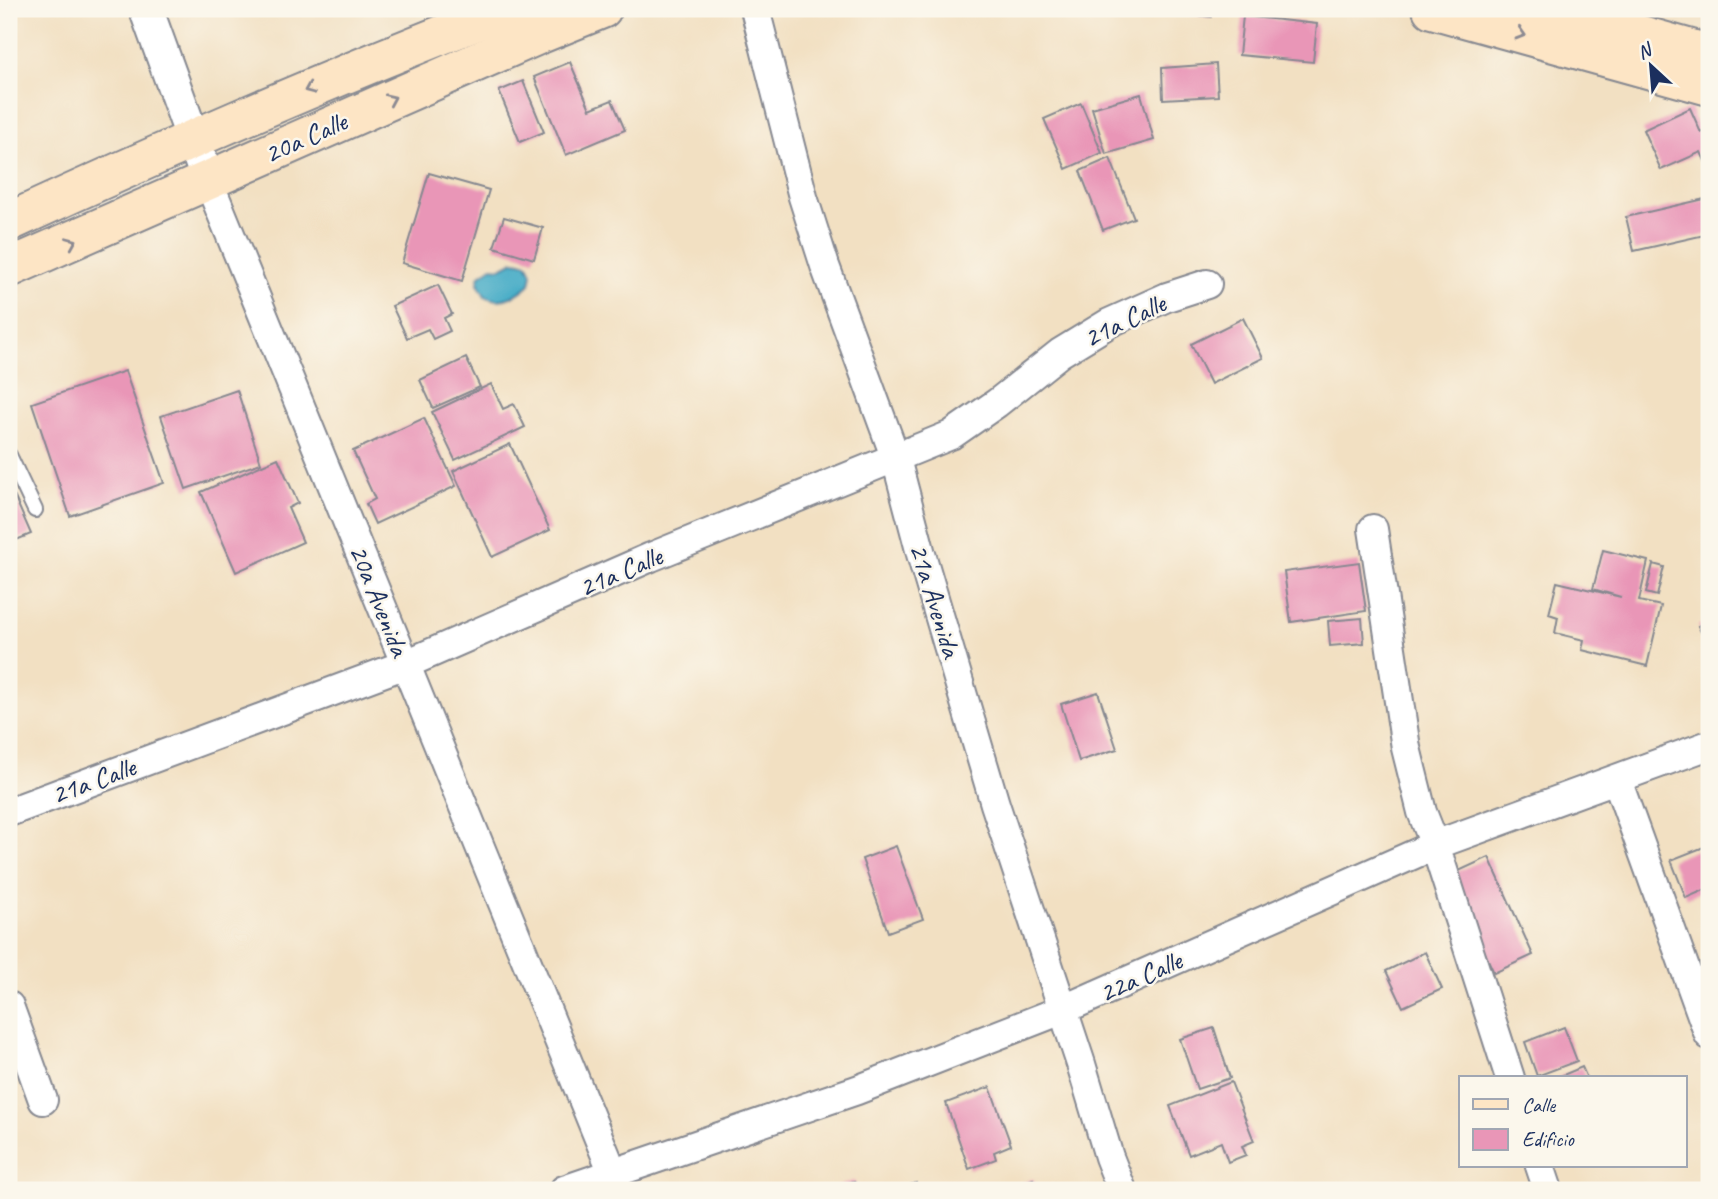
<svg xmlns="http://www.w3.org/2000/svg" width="1718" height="1199" viewBox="0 0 1718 1199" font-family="Caveat,sans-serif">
<rect width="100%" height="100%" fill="#fbf7ec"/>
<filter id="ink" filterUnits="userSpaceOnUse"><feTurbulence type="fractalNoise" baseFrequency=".0143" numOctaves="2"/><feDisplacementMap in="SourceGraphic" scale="14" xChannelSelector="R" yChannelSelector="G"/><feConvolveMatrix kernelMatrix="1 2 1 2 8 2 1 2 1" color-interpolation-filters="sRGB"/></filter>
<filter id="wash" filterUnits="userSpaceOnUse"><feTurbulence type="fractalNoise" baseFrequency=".00686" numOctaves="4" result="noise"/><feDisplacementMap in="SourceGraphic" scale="28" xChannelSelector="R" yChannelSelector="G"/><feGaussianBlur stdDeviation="1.57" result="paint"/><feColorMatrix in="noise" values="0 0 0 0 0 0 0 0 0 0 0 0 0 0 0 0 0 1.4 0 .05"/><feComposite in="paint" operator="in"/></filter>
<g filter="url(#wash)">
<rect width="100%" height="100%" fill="#f2e0c2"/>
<path fill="#48adc7" stroke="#326e92" stroke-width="2" d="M514 261 527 263 532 273 530 284C517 296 501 305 485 296L478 283 480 275 492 267 501 268Z"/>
<g id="blocks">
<g fill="#e996b7">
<polygon points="1171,9 1212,9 1211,17 1170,12"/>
<polygon points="1243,16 1317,24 1313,62 1239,55"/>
<polygon points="570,62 590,109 612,100 625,130 566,155 534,77"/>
<polygon points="1216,64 1218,96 1163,99 1162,68"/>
<polygon points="523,81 544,132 520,142 499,91"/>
<polygon points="1141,94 1154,140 1106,154 1092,108"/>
<polygon points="1081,103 1102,153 1066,169 1044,119"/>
<polygon points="1690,108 1701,133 1709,129 1709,161 1706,163 1701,152 1661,170 1643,130"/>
<polygon points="1110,158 1134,218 1103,230 1080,171"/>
<polygon points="429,173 489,190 462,281 402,263"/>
<polygon points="1709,198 1709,234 1634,251 1626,217"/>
<polygon points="504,217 543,228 534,259 494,247"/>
<polygon points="438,285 452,314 444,318 450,331 433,339 428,329 407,338 392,306"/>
<polygon points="1243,318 1263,358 1211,384 1191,344"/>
<polygon points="466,358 480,387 433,408 420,380"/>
<polygon points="125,371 164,483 70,516 32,403"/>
<polygon points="491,384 503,409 514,404 525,427 455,460 432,412"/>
<polygon points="237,390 261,463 186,489 161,416"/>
<polygon points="424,418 456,486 375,524 366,504 375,499 353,451"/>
<polygon points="510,444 550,530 492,557 453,471"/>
<polygon points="278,458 298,503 288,508 303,542 236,572 201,492"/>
<polygon points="9,484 31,534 9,543"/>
<polygon points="1603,550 1648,561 1639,601 1661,606 1647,666 1582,650 1584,640 1555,633 1558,617 1549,614 1557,582 1621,597 1593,589"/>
<polygon points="1359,562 1366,611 1291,622 1284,572"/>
<polygon points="1653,564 1664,567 1657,596 1646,593"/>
<polygon points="1362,618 1364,643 1330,646 1328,621"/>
<polygon points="1709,620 1709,648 1698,626"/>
<polygon points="1098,692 1117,749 1079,761 1061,704"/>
<polygon points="1709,845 1709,888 1686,898 1671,860"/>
<polygon points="896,846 923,919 888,932 862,859"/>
<polygon points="1489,857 1533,955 1494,973 1450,875"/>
<polygon points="1425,952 1442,989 1403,1007 1386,971"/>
<polygon points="1564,1027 1577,1061 1537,1076 1525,1042"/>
<polygon points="1214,1028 1230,1078 1197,1089 1180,1039"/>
<polygon points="1582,1067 1587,1078 1556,1078"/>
<polygon points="1231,1082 1254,1141 1242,1146 1246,1155 1228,1162 1221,1142 1189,1155 1170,1106"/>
<polygon points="990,1087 1011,1145 994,1152 996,1159 969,1169 946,1103"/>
<polygon points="1033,1179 1038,1190 1004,1190"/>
<polygon points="854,1181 857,1190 828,1190"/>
<polygon points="916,1183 918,1190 900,1190 899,1188"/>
</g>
</g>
</g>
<g filter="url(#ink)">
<use href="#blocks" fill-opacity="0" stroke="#868890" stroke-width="2"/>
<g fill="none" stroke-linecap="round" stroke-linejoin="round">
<g stroke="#868890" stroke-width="18">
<polyline id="service" points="9,455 35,510"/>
</g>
<g stroke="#868890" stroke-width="32">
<g id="minor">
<polyline points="755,9 803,197 825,266 896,459 921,554 995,804 1081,1064 1109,1157 1122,1190"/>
<polyline points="208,180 613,1173 617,1189"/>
<polyline points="1373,529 1406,748 1422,812 1435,845 1510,1078"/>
<polyline points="1617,780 1709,1035"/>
<polyline points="9,812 406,664 651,557 951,435 997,403 1060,353 1109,323 1167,297 1207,284"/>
<polyline points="9,1006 43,1100"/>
<polyline points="1540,1166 1548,1190"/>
<polyline points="564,1190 857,1090 1062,1010 1435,845 1709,745"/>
</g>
</g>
<g stroke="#868890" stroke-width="37">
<polyline id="tertiary" points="146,9 208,180"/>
</g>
<g stroke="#868890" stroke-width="42">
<g id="secondary">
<polyline points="1432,9 1709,86"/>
<polyline points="1548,9 1709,54"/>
<path d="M9 222C174 146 339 74 508 9"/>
<polyline points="9,268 538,35 602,9"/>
</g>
</g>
<use href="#service" stroke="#fff" stroke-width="14"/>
<use href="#minor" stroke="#fff" stroke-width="28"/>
<use href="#tertiary" stroke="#fff" stroke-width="33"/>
<use href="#secondary" stroke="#fde5c5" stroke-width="38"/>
</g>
<defs><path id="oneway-chevron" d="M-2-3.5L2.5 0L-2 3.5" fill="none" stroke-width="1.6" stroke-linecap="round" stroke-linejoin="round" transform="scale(1.75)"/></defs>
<g stroke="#8c8a92">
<use href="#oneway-chevron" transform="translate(1521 34) rotate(16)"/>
<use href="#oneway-chevron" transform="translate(309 89) rotate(157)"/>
<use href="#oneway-chevron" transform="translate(391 99) rotate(-24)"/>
<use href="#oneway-chevron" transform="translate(72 242) rotate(-23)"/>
</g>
</g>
<g text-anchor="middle" stroke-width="5" stroke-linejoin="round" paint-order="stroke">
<g font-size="28" fill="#1b2f5e" stroke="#fbf7ec">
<text transform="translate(305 137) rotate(-24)" y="10">20a Calle</text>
<text transform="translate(1124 320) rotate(-26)" y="10">21a Calle</text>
<text transform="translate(620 571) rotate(-23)" y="10">21a Calle</text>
<text transform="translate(380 600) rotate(68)" y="10">20a Avenida</text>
<text transform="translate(936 600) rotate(73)" y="10">21a Avenida</text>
<text transform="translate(93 780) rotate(-20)" y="10">21a Calle</text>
<text transform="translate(1140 976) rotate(-24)" y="10">22a Calle</text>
</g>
</g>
<rect width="1718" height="1199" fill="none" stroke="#fbf7ec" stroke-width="35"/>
<rect x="1459" y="1076" width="228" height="91" fill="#fbf7ec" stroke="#a1a7b3" stroke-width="2"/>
<rect x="1473" y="1099" width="35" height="10" fill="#fde5c5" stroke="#a1a7b3" stroke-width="2"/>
<text x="1522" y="1112" font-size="21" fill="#1b2f5e">Calle</text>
<rect x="1473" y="1129" width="35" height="21" fill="#e996b7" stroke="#a1a7b3" stroke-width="2"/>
<text x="1522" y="1146" font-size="21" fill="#1b2f5e">Edificio</text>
<g transform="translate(1651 66) rotate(334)" stroke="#fbf7ec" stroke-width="5" paint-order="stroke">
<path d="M0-5L12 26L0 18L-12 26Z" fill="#1b2f5e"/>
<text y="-10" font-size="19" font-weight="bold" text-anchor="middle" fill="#1b2f5e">N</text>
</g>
</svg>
